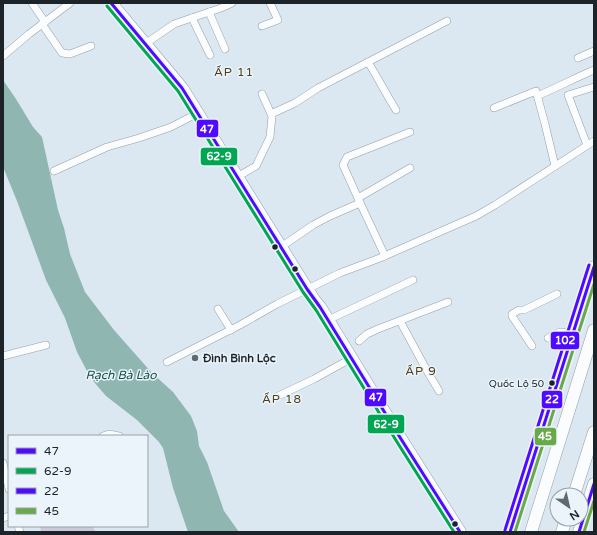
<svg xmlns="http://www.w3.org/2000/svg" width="597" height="535" viewBox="0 0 597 535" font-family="'Varela Round',sans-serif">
<rect width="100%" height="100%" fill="#dce8f1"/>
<polygon fill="#ccc9df" points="40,526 92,526 96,532 41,532"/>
<polygon fill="#90b6b1" points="3,80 16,99 33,127 42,137 58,210 64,228 70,254 85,292 114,330 152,373 173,392 191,416 197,431 199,446 207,462 224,511 239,532 188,532 173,488 163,448 159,442 137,420 106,396 94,382 87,371 77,352 65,318 46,280 17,201 3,167"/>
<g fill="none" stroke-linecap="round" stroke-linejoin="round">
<g stroke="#969fa6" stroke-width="8">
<g id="minor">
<polyline points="32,3 45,22"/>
<polyline points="209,12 225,49"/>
<polyline points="192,18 210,55"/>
<polyline points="42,24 62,53 70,54 91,46"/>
<polyline points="262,26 278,20 270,3"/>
<polyline points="145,44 174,24 221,8 232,3"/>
<polyline points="3,56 29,34 70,3"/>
<polyline points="578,58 594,51"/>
<path d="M368 62C378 78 386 94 396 110"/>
<path d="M537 96C556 88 575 78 594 70"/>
<polyline points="494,108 536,91 545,124 555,166"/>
<polyline points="271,114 295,103 318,88 447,21"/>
<polyline points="587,145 568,95 594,87"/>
<polyline points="54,171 107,147 139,138 171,127 198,113"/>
<polyline points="237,177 256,166 270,137 272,116 262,94"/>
<polyline points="358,198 410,168"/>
<polyline points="281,247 313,225 330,216 360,203"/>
<polyline points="385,256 362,207 343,165 347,157 410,132"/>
<polyline points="218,309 231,330"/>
<polyline points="328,320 413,280"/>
<polyline points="400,321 426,369 439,391"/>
<polyline points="548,338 560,332 573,333"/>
<polyline points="359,341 367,334 378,329 448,302"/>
<polyline points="532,346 512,316 512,314 519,310 524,310 557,294"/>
<polyline points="3,356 46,345"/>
<polyline points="167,362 240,325 277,304 340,273 380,258 476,216 495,205 594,141"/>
<polyline points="276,397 314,379 352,358"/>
<polyline points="103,436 109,434 119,436"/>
<polyline points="3,463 9,489"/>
<polyline points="3,518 9,516"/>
<polyline points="18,526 20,532"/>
</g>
</g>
<g stroke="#969fa6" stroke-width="13">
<g id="primary">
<polyline points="510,532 594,267"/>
<polyline points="579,532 594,484"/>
</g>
</g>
<g stroke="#969fa6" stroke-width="13">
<g id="trunk">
<polyline points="111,3 182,88 307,289 315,301 320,307 401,439 460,532"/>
<polyline points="574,495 594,432"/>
<polyline points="531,532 594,330"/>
<polyline points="562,532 566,519"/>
</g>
</g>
<use href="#minor" stroke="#fafcfd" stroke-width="7"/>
<use href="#primary" stroke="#fafcfd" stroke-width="12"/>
<use href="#trunk" stroke="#fafcfd" stroke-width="12"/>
<g stroke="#ebf4fb" stroke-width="6">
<polyline id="bus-1" points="111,3 182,88 307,289 320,307 401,439 460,532"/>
</g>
<g stroke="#ebf4fb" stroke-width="6">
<polyline id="bus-2" points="107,6 178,91 303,292 316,310 397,442 454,532"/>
</g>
<g stroke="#ebf4fb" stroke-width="6">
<g id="bus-3">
<polyline points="510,532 594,267"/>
<polyline points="579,532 594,484"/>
</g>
</g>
<g stroke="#ebf4fb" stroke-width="6">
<g id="bus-4">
<polyline points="515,532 594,284"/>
<polyline points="584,532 594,501"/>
</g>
</g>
<g stroke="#ebf4fb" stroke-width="6">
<polyline id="bus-5" points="505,530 589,265"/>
</g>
<use href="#bus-1" stroke="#4f0aff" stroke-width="3"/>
<use href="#bus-2" stroke="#00a651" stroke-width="3"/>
<use href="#bus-3" stroke="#4f0aff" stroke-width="3"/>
<use href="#bus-4" stroke="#68a948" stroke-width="3"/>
<use href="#bus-5" stroke="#4f0aff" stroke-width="3"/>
</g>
<g fill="#1c242a" stroke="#ebf4fb" stroke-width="1.5">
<circle cx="275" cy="247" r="3.5"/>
<circle cx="295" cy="269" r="3.5"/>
<circle cx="552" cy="383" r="3.5"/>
<circle cx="455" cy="524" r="3.5"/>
</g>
<circle fill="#5f6970" stroke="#ebf4fb" stroke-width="1.5" cx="195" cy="358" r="4"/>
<g text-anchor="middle" stroke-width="3" stroke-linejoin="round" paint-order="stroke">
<g font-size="10" fill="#1c242a" stroke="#ebf4fb" text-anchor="end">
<text x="544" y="387">Quốc Lộ 50</text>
</g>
<g font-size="11" font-weight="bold" fill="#1c242a" stroke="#ebf4fb" text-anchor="start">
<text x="203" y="362">Đình Bình Lộc</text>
</g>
<g font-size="12" letter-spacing="1" fill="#513e18" stroke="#ebf4fb">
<text x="234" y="76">ẤP 11</text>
<text x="421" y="375">ẤP 9</text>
<text x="282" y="403">ẤP 18</text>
</g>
<g font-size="12" font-style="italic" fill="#0f5348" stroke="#ebf4fb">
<text x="121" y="379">Rạch Bà Lào</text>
</g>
</g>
<g stroke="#ebf4fb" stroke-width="1.5">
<rect x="196" y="119" width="23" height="19" rx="4" fill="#4f0aff"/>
<rect x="200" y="147" width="38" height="19" rx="4" fill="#00a651"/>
<rect x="550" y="331" width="30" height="19" rx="4" fill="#4f0aff"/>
<rect x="364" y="388" width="23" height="19" rx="4" fill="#4f0aff"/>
<rect x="541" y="390" width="22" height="19" rx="4" fill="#4f0aff"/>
<rect x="367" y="414" width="38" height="20" rx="4" fill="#00a651"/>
<rect x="534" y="427" width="23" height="19" rx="4" fill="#68a948"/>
</g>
<g font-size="11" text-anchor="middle" font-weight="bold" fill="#fff">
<text x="207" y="133">47</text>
<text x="219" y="160">62-9</text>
<text x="565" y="344">102</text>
<text x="376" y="401">47</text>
<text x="552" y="403">22</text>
<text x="386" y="428">62-9</text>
<text x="545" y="440">45</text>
</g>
<rect width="597" height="535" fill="none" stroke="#1c242a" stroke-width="8"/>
<rect x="8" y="435" width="140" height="92" fill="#ebf4fb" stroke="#98a1a7"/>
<rect x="16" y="448" width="20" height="6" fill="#4f0aff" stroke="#98a1a7"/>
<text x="44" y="455" font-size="12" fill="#1c242a">47</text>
<rect x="16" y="468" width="20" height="6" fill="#00a651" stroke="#98a1a7"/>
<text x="44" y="475" font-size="12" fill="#1c242a">62-9</text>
<rect x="16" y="488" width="20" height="6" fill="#4f0aff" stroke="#98a1a7"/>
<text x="44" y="495" font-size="12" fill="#1c242a">22</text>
<rect x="16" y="508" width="20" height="6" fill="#68a948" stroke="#98a1a7"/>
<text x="44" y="515" font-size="12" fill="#1c242a">45</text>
<g transform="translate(569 507) rotate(146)"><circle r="19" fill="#ebf4fb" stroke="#98a1a7"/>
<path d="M0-3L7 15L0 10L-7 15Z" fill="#5f6970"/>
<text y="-6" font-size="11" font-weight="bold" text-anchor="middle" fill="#1c242a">N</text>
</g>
</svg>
